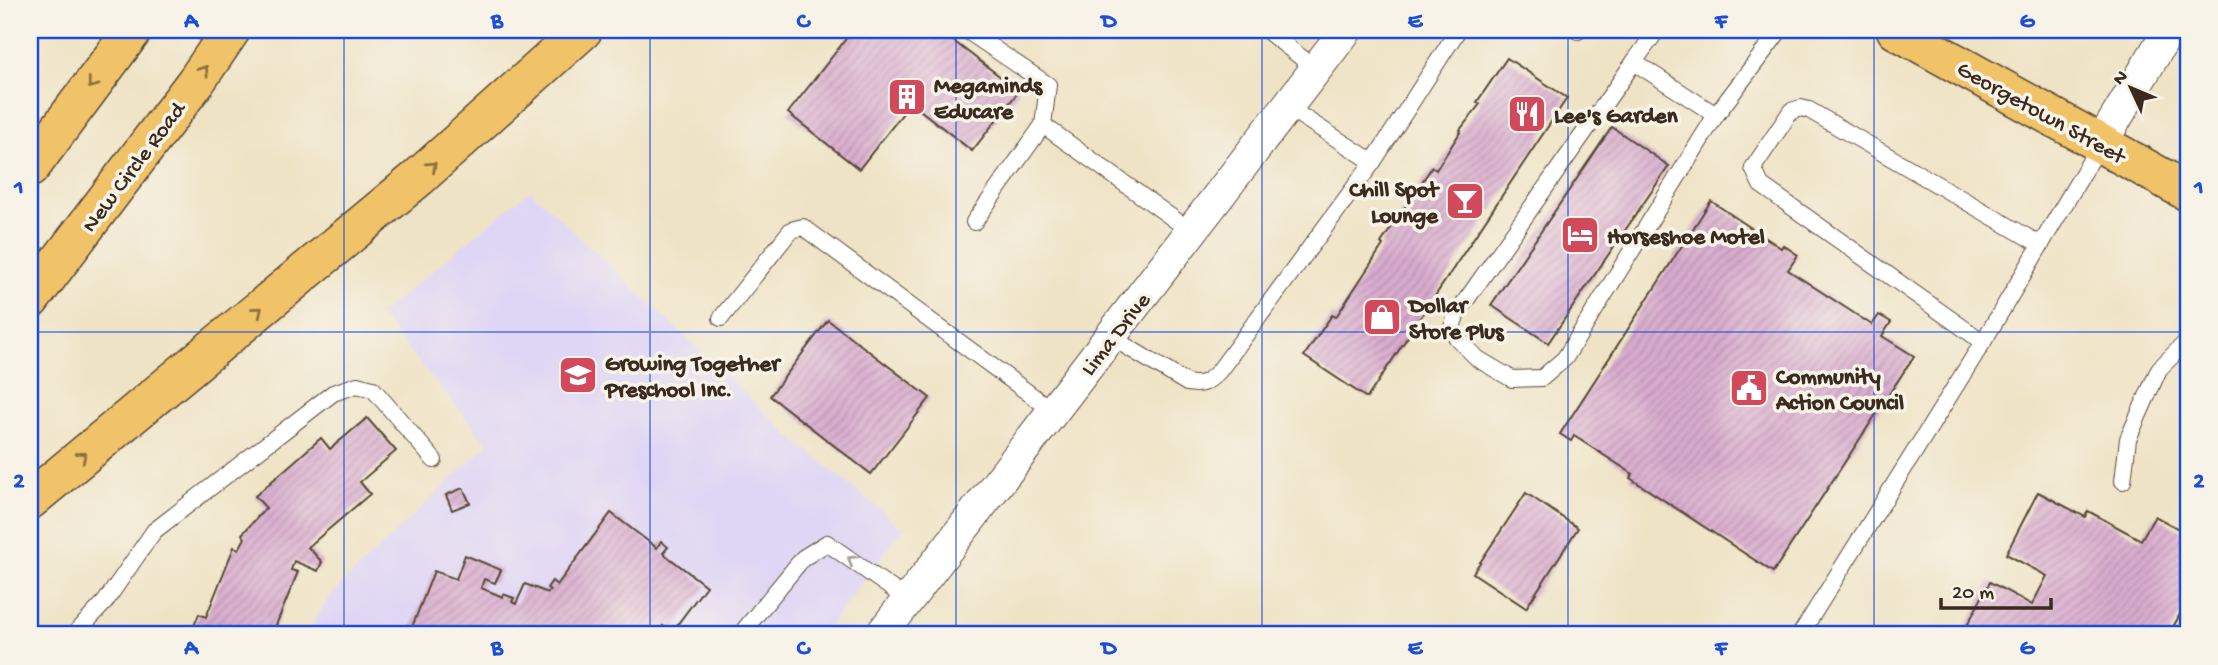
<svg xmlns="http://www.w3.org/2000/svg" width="2218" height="665" viewBox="0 0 2218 665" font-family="'Gochi Hand',sans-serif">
<defs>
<pattern id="building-hatch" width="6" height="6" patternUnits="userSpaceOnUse" patternTransform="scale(1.75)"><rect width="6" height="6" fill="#d9accf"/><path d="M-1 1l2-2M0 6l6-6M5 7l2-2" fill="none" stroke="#b18ca7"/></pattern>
</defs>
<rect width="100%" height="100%" fill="#f7f3e8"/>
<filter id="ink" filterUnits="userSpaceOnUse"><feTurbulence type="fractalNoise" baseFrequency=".0143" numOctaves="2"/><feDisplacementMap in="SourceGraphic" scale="14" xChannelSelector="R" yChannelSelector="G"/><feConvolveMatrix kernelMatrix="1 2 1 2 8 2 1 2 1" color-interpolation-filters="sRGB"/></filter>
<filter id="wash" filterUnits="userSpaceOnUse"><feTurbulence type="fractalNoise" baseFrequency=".00686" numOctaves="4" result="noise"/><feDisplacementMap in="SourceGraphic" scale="28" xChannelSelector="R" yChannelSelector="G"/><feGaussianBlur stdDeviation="1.57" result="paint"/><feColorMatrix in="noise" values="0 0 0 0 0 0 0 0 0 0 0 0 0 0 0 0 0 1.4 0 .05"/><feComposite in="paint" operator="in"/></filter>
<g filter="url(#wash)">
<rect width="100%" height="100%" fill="#efe3c5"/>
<polygon fill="#dfd5f5" points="530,190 789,435 903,529 822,635 307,635 329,597 488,444 379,315"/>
<g id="blocks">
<g fill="url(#building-hatch)">
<polygon points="853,30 939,30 1019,91 972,151 911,103 859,169 788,113"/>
<polygon points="1507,58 1567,98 1367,398 1304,356 1332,315 1336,317 1383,245 1381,243 1432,167 1436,170 1461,131 1460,130 1480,104 1477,102"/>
<polygon points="1612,127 1669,166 1548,343 1491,305"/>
<polygon points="1711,201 1781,248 1783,245 1798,255 1788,270 1872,325 1879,315 1891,322 1882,336 1914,356 1773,572 1630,478 1633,474 1574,436 1571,441 1560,434"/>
<polygon points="828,320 930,398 871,474 770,396"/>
<polygon points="367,418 396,451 360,482 370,494 308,547 322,562 318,571 294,561 291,570 298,572 272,635 190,635 199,614 206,617 234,547 239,549 245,538 242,534 266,508 255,496 321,438 330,449"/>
<polygon points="463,488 470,503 452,510 446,495"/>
<polygon points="2038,492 2085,517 2088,511 2141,540 2155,516 2188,534 2188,599 2169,635 1962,635 1990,582 2032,605 2047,576 2006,554"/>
<polygon points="1526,493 1578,528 1526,608 1473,573"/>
<polygon points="611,513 657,548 661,541 668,547 663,553 706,586 671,633 663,626 656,635 409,635 434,571 456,579 465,555 501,570 495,583 484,579 481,588 503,597 503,594 514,598 512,602 516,604 525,584 548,593 550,590 547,588 552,581 557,585"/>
</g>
</g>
</g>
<g filter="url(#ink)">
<use href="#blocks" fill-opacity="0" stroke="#564637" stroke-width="2"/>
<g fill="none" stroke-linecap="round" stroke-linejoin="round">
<g stroke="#564637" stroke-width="18">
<g id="lane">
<polyline points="966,30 1048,85 1043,125"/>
<polyline points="1266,30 1316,69"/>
<polyline points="1576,30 1578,31"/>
<polyline points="1657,30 1634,62 1716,115 1780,30"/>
<polyline points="1634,62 1457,313 1452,327 1457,338 1478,359 1512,379 1542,378 1565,358 1716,115"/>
<polyline points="1287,107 1373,162 1458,30"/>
<polyline points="974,222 1043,125 1192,232"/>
<polyline points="721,318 791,230 803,227 1053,411"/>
<path d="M1111 337 1187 383C1203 386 1208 382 1219 371L1373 162"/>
<polyline points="1983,342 1761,185 1753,168 1791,111 1801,108 1809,110 2041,245"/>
<polyline points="2123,481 2128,439 2159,369 2188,340"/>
<polyline points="74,635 105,602 154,531 333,393 357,385 373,389 434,460"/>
<polyline points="740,635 803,558 827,543 908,600"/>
<polyline points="1800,635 1983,342 2101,143"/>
</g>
</g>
<g stroke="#564637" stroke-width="34">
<g id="street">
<polyline points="2101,143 2169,30"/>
<polyline points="881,635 1346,30"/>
</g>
</g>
<g stroke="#564637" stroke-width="41">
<polyline id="primary" points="1896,30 2188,192"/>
</g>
<g stroke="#564637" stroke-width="41">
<g id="highway">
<polyline points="30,168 133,30"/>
<polyline points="30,300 197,80 231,30"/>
<polyline points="30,500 418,178 583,30"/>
</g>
</g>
<use href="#lane" stroke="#fff" stroke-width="16"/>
<use href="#street" stroke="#fff" stroke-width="32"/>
<use href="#primary" stroke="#f1c369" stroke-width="38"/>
<use href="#highway" stroke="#f1c369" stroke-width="38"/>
</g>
<defs><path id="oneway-chevron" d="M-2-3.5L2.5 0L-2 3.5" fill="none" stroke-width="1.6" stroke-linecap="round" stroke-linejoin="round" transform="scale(1.75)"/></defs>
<g stroke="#8d6f40">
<use href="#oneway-chevron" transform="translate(204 70) rotate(-56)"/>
<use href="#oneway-chevron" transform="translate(92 84) rotate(127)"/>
<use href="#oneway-chevron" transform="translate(432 166) rotate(-42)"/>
<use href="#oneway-chevron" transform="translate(258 311) rotate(-40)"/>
<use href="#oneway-chevron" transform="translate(82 456) rotate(-40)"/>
</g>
<use stroke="#a79f9a" href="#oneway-chevron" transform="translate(852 560) rotate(-146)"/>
</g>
<path fill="none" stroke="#1d4ed8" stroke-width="2" stroke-opacity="0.55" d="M344 30V635M650 30V635M956 30V635M1262 30V635M1568 30V635M1874 30V635M30 332H2188"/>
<defs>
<g id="building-square" transform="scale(2.0125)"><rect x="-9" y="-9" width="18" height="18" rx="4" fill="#d1495b" stroke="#f7f3e8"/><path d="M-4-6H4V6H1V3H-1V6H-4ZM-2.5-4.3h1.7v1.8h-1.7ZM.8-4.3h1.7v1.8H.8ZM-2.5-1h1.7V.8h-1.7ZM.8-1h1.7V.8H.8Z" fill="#fff"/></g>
<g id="restaurant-square" transform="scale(2.0125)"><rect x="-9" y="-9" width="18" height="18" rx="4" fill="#d1495b" stroke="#f7f3e8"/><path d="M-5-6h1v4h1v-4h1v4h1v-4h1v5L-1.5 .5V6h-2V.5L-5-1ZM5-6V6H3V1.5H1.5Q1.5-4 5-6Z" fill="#fff"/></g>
<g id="bar-square" transform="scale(2.0125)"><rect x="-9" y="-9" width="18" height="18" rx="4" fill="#d1495b" stroke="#f7f3e8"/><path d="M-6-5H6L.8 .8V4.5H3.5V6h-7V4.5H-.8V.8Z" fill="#fff"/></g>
<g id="hotel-square" transform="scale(2.0125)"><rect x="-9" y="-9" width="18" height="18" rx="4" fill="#d1495b" stroke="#f7f3e8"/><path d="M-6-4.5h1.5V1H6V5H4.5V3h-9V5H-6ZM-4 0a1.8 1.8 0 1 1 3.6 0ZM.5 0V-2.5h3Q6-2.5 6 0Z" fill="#fff"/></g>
<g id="shop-square" transform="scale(2.0125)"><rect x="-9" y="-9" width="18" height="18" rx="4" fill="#d1495b" stroke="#f7f3e8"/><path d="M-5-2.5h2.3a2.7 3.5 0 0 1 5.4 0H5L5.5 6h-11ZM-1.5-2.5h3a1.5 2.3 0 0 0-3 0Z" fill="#fff"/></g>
<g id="school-square" transform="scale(2.0125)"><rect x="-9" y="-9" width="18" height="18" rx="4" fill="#d1495b" stroke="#f7f3e8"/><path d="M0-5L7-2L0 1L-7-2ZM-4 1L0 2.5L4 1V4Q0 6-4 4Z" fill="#fff"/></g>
<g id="civic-square" transform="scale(2.0125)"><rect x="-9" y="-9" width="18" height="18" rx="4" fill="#d1495b" stroke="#f7f3e8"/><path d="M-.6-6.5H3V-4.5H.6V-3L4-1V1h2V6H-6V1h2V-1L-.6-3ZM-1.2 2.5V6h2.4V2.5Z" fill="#fff"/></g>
</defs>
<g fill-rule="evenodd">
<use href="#building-square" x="907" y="97"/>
<use href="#restaurant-square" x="1527" y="114"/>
<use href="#bar-square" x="1465" y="201"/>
<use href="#hotel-square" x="1580" y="235"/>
<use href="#shop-square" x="1382" y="317"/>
<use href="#school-square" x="578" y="375"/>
<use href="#civic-square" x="1749" y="388"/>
</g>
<g text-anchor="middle" stroke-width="7" stroke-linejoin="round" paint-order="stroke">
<g font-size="23" font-weight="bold" fill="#3b2a1e" stroke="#f7f3e8" text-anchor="start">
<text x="934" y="92">Megaminds<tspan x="934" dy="26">Educare</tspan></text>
<text x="1554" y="122">Lee's Garden</text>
<text x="1438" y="196" text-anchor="end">Chill Spot<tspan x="1438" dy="26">Lounge</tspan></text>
<text x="1607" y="243">Horseshoe Motel</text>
<text x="1409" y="312">Dollar<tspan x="1409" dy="26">Store Plus</tspan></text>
<text x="605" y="370">Growing Together<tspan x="605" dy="26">Preschool Inc.</tspan></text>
<text x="1776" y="383">Community<tspan x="1776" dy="26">Action Council</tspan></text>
</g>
<g font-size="23" fill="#3b2a1e" stroke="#f7f3e8">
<text transform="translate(2042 111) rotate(29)" y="8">Georgetown Street</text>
<text transform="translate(132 166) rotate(-53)" y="8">New Circle Road</text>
<text transform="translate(1114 333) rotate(-52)" y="8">Lima Drive</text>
</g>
</g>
<rect width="2218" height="665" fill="none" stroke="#f7f3e8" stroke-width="77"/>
<g transform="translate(2131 88) rotate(314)" stroke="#f7f3e8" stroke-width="5" paint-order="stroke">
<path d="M0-5L12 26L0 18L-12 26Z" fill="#3b2a1e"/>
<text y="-10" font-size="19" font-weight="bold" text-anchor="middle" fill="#3b2a1e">N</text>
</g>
<path d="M1941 598v10h110v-10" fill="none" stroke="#3b2a1e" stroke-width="3.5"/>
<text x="1952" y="598" font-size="21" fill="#3b2a1e" stroke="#f7f3e8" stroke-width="5" paint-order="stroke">20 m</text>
<rect x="38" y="38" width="2142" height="588" fill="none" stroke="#1d4ed8" stroke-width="2.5"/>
<g font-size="23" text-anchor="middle" font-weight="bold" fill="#1d4ed8">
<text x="191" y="27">A</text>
<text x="497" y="27">B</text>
<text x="803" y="27">C</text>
<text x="1109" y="27">D</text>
<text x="1415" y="27">E</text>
<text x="1721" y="27">F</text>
<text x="2027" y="27">G</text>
<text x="19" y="193">1</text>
<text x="2199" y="193">1</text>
<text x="19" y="487">2</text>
<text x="2199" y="487">2</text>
<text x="191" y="654">A</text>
<text x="497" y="654">B</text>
<text x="803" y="654">C</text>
<text x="1109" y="654">D</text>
<text x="1415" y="654">E</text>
<text x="1721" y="654">F</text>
<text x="2027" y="654">G</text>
</g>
</svg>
